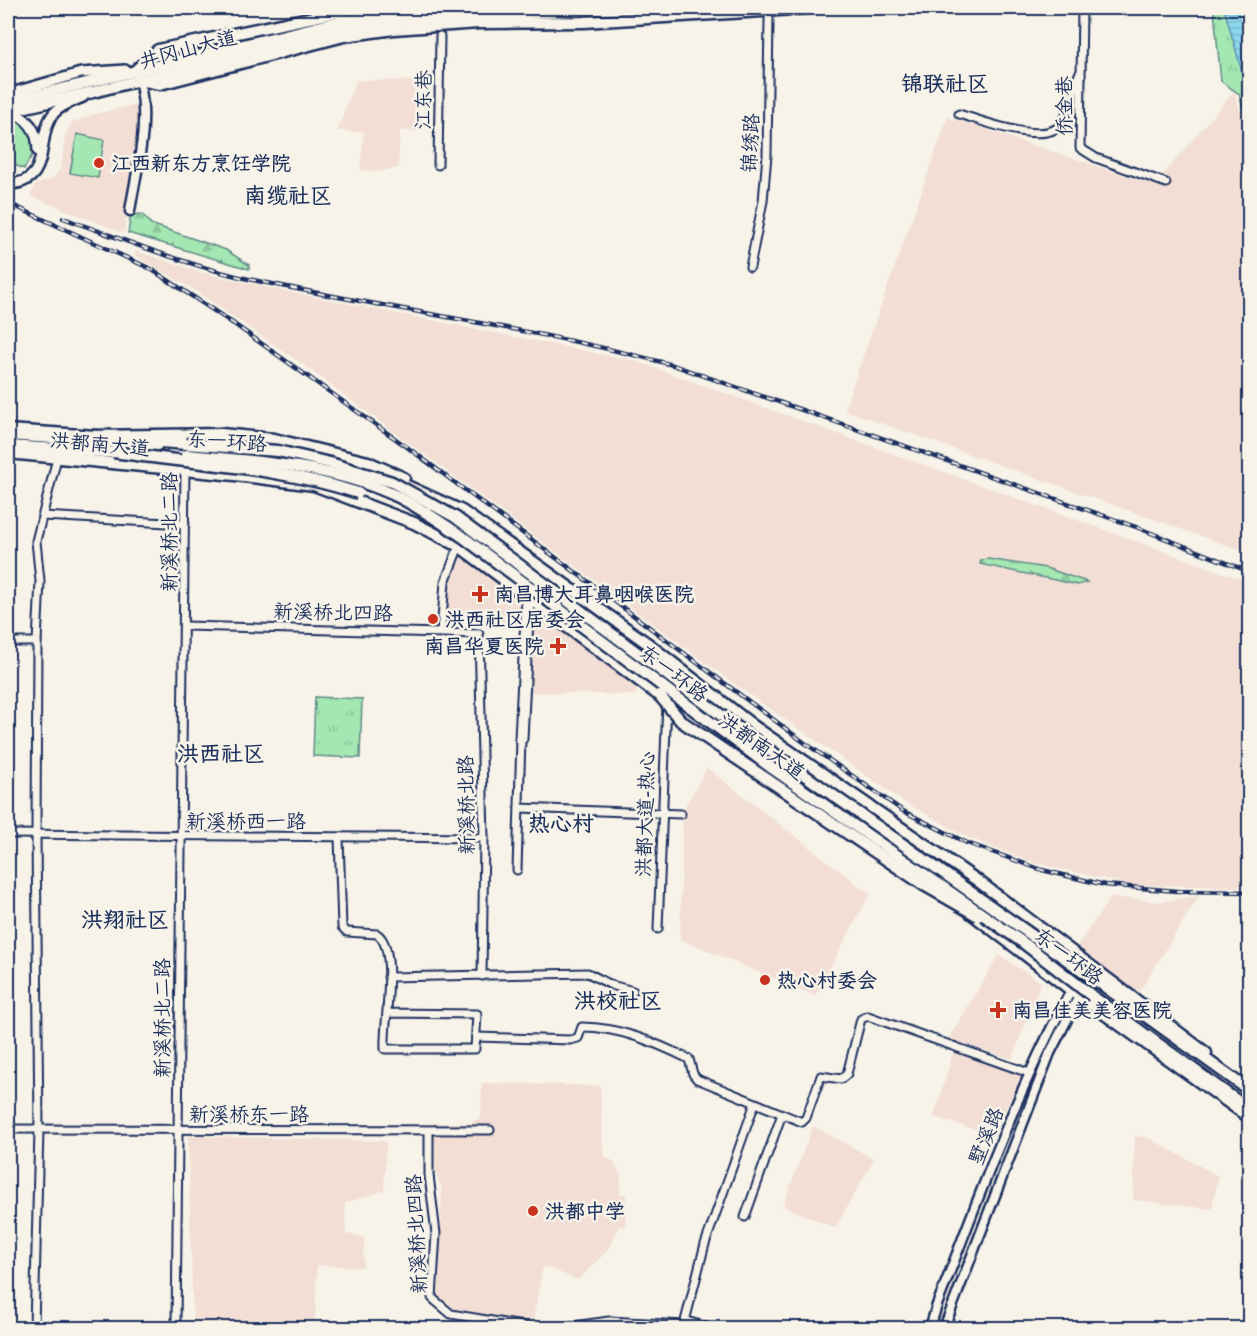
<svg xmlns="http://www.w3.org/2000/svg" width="1257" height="1336" viewBox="0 0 1257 1336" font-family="'Gochi Hand','LXGW WenKai TC',sans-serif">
<defs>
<pattern id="forest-firs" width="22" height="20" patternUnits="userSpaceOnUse" patternTransform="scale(1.5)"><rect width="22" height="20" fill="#a4e7b2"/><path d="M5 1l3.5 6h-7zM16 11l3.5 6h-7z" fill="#8dc69c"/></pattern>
<pattern id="park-tufts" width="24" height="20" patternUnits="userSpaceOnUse" patternTransform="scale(1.5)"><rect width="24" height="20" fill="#a4e7b2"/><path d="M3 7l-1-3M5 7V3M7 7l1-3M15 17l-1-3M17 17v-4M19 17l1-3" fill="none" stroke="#8dc69c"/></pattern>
<pattern id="water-rules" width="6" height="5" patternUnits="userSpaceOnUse" patternTransform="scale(1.5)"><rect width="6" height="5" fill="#8bd6eb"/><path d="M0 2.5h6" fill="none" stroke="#77b8cc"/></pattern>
</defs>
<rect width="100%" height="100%" fill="#f7f3e8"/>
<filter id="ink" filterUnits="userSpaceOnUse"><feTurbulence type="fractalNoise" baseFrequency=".0167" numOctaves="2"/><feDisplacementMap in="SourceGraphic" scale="12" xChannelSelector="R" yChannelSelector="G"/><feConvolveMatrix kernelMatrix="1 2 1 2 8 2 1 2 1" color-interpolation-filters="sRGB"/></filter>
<g filter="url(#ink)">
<g fill="#f2ded4">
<polygon points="356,80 420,81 418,131 400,131 398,168 375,172 360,169 364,132 337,131"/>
<polygon points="1234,91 1250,141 1249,553 844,410 948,117 1154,185"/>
<polygon points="142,103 124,233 30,196 36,184 52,179 61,168 65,137 71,123 95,114"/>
<polygon points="136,251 199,272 279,290 636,361 1249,582 1249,887 1131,885 1034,863 967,837 903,801 737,686 305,366 193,289 134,255"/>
<polygon points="460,554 523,603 517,630 447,620 449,585"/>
<polygon points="534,607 637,685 636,695 529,692"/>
<polygon points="707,768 870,894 815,996 680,939 683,810"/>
<polygon points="1199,896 1137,995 1077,946 1111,897 1161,902"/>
<polygon points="999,955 1041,982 1012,1059 948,1039"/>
<polygon points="954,1049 1022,1075 993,1135 934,1117"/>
<polygon points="482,1083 600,1086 603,1149 605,1156 614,1162 621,1176 620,1194 626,1195 625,1226 619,1226 608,1250 578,1280 543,1266 532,1325 449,1307 438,1298 442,1189 436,1173 433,1123 470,1123 481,1118"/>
<polygon points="813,1126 874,1159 835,1228 783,1206"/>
<polygon points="188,1136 386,1141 384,1191 345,1203 346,1234 364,1237 363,1267 317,1265 315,1328 193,1328"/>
<polygon points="1135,1136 1149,1138 1218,1176 1212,1209 1133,1200"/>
</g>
<g fill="#a4e7b2" stroke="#608b88" stroke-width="1.5">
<path d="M8 119C28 119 32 135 34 152L24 169 8 162Z"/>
<polygon points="77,134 104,140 98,178 70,173"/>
</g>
<g fill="url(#forest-firs)" stroke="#608b88" stroke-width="1.5">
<polygon points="142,214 151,224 226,250 249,265 249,269 128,233 131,215"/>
<polygon points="988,559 1046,568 1087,582 1078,585 980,564 981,560"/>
</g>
<g fill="url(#park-tufts)" stroke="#608b88" stroke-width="1.5">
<polygon points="1229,8 1249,8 1249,129 1239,94 1221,81 1214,11"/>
<polygon points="315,697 362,699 360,758 313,756"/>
</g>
<polygon fill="url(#water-rules)" stroke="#5e93b3" stroke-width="1.5" points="1224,8 1247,8 1249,11 1249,97"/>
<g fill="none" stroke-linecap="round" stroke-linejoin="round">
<g stroke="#1b2f5e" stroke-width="11">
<g id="minor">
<polyline points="1082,8 1080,148 1096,158 1166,183"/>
<path d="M959 114C980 120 1047 147 1062 123 1070 109 1074 89 1079 74"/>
<polyline points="438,165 440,36"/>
<polyline points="750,267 763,201 767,155 769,19"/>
<polyline points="43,516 185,524"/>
<polyline points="526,596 519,739 523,739 530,599"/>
<polyline points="185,626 479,634 484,838 482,976"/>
<polyline points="441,631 445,582 459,546"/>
<polyline points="8,642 37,642"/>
<polyline points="519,808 681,814"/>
<polyline points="8,834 484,838"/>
<path d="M339 838 342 927 347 932 377 934C399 948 383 1025 385 1049H475L477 1014 387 1013"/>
<polyline points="517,870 521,739"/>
<polyline points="658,929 667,703"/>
<polyline points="388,977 588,973 611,985 633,991"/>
<path d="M476 1037 570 1040 578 1038 582 1027C620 1027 656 1043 689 1059L693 1074 697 1079 802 1122 806 1118 821 1076 841 1079 847 1074 861 1019 868 1016 1029 1073"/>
<polyline points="8,1129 490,1130"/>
<polyline points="429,1131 429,1175 436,1234 432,1298 451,1314 535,1328"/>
<polyline points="745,1217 782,1114"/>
<polyline points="684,1325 705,1244 755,1103"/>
<polyline points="34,1328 39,1130 36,834 37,642 40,581 36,541 57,458"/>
<polyline points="176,1328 185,467"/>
<polyline points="559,1328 609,1321 684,1325 690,1322 711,1328"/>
</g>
</g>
<g stroke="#1b2f5e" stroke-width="13">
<g id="tertiary">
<path d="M130 211C137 167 151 120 138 76"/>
<path d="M930 1328 937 1305C982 1191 1022 1073 1084 968"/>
<polyline points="944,1328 1050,1053 1076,1002 1098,976"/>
</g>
</g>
<g stroke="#1b2f5e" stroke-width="14">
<g id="secondary">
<polyline points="8,94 81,73 125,70"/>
<path d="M8 112C28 116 38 131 38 151"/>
<path d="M8 184C54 183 34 137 54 113 61 105 74 101 83 97"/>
</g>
</g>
<g stroke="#1b2f5e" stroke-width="15">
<g id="primary">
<polyline points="136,70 158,50 356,8"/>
<polyline points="140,80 160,84 344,36 394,29 479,23 584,22 810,8"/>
<polyline points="8,435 157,445"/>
<polyline points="8,453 235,475 314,485 414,523 459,546 657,694 842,823"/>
<polyline points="368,462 404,478"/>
<polyline points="394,480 462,511 647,643 752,725 978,881 1206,1053"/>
<polyline points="971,913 1071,990 1250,1118"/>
</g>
</g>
<g stroke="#1b2f5e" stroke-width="15">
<g id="trunk">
<polyline points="8,102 342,21 388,14"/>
<polyline points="8,111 93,92 339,29 402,19 631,8"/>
<polyline points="8,430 96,436"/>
<polyline points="90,436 221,434 274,439 368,462"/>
<polyline points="148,441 186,444"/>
<polyline points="8,446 121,453"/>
<polyline points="1097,981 1250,1091"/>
<polyline points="1092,996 1250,1110"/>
</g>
</g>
<use href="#minor" stroke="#f7f3e8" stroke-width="7"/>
<use href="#tertiary" stroke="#f7f3e8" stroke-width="8"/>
<use href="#secondary" stroke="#f7f3e8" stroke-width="9"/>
<use href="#primary" stroke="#f7f3e8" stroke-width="10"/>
<use href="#trunk" stroke="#f7f3e8" stroke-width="10"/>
<g stroke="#1b2f5e" stroke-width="4.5">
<g id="rail">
<polyline points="8,203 151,269 234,324 407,447 805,743 903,811 967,843 1042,870 1105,885 1177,891 1250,892"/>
<path d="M63 218C125 240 188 266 253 280 393 310 534 328 673 365L1136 527 1250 572"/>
</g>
</g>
<use href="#rail" stroke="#f7f3e8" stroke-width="2" stroke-dasharray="7" stroke-linecap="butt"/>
<g stroke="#1b2f5e" stroke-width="15" stroke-linecap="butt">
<g id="primary-bridge">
<path d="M114 452C195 464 279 467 358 493"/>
<polyline points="659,695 681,721 924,885 978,916"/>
</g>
</g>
<g stroke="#1b2f5e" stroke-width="15" stroke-linecap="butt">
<g id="trunk-bridge">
<polyline points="186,444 278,451 330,463 392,482 455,517 749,736 1097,981"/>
<path d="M186 455C255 461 328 465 392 494 417 505 440 522 463 537L773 769 1025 944 1092 996"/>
</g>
</g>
<use href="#primary-bridge" stroke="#f7f3e8" stroke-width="10"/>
<use href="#trunk-bridge" stroke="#f7f3e8" stroke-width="10"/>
</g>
</g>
<g fill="#c8321e" stroke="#f7f3e8" stroke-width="2">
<circle cx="99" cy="163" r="6"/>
<path d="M477 585h6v6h6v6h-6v6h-6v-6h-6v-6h6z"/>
<circle cx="433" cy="619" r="6"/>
<path d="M555 637h6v6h6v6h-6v6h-6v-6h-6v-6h6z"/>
<circle cx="765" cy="980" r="6"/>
<path d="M995 1001h6v6h6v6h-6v6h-6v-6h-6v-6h6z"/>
<circle cx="533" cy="1211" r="6"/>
</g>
<g text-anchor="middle" stroke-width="5" stroke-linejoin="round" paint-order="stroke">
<g font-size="20" fill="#1b2f5e" stroke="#f7f3e8">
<text transform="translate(188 49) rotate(-15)" y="7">井冈山大道</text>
<text transform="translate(423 100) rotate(-89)" y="7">江东巷</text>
<text transform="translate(1064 106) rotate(-90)" y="7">侨金巷</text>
<text transform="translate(750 143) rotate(-87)" y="7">锦绣路</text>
<text transform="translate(227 441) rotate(4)" y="7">东一环路</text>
<text transform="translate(100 444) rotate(5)" y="7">洪都南大道</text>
<text transform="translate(169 532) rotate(-90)" y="7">新溪桥北二路</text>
<text transform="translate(333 612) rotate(1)" y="7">新溪桥北四路</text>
<text transform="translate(674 673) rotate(37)" y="7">东一环路</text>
<text transform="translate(762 746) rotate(35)" y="7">洪都南大道</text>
<text transform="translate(466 805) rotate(-91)" y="7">新溪桥北路</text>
<text transform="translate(645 814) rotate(-88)" y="7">洪都大道-热心</text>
<text x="246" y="828">新溪桥西一路</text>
<text transform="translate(1069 956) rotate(37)" y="7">东一环路</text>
<text transform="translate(162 1018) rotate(-90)" y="7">新溪桥北二路</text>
<text x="249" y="1121">新溪桥东一路</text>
<text transform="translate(986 1136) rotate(-68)" y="7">墅溪路</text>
<text transform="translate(416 1234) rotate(-93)" y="7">新溪桥北四路</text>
</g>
<g font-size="20" font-weight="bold" fill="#1b2f5e" stroke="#f7f3e8" text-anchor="start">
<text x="111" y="170">江西新东方烹饪学院</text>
<text x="494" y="601">南昌博大耳鼻咽喉医院</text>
<text x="445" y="626">洪西社区居委会</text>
<text x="544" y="653" text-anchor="end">南昌华夏医院</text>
<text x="777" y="987">热心村委会</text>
<text x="1012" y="1017">南昌佳美美容医院</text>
<text x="545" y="1218">洪都中学</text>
</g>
<g font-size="22" font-weight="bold" fill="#1b2f5e" stroke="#f7f3e8">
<text x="945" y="91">锦联社区</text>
<text x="288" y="203">南缆社区</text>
<text x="221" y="761">洪西社区</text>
<text x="561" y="831">热心村</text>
<text x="125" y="927">洪翔社区</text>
<text x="618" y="1008">洪校社区</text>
</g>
</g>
<rect width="1257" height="1336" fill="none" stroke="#f7f3e8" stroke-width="30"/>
<rect x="15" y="15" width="1227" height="1306" fill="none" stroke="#1b2f5e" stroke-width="2" filter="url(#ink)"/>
</svg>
